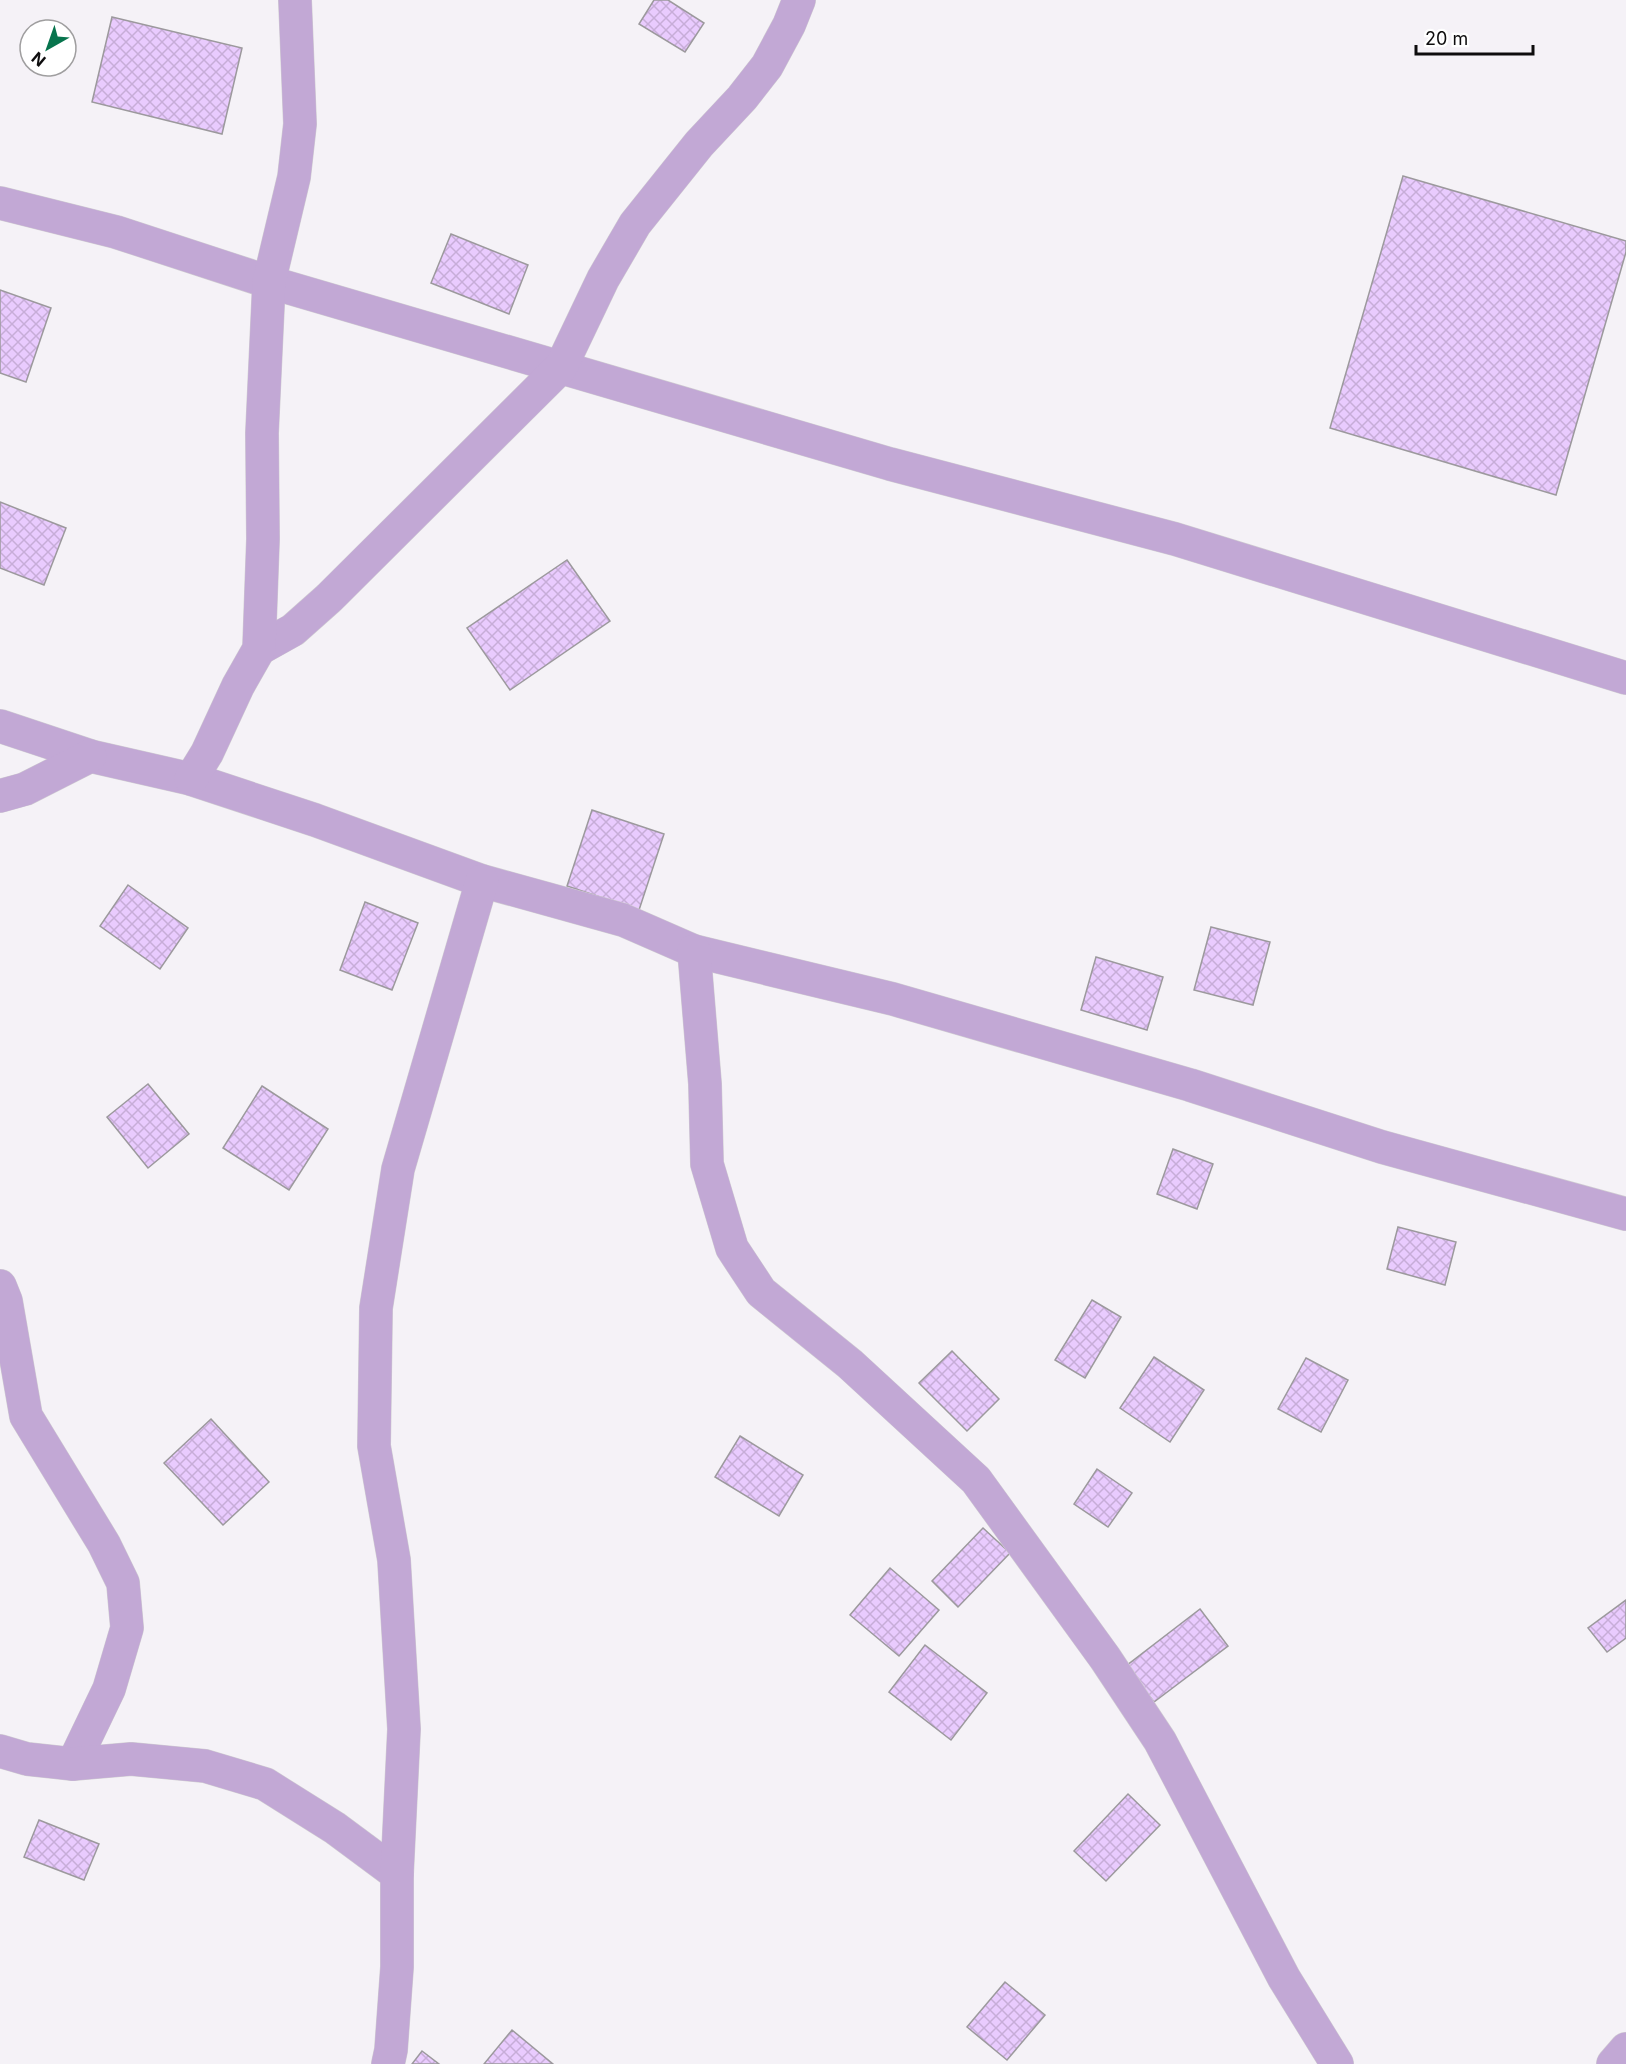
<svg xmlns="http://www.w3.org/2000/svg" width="1626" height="2064" viewBox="0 0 1626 2064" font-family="Inter,sans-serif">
<defs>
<pattern id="building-cross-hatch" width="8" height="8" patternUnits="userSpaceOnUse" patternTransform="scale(1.5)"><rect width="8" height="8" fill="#e9cbfe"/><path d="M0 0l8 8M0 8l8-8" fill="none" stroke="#c7add8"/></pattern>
</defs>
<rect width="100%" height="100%" fill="#f5f2f7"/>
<g fill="url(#building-cross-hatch)" stroke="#9c999d" stroke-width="1.5">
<polygon points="654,0 668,0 704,23 685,52 639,24"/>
<polygon points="112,17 242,48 222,134 92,102"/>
<polygon points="1403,176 1626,241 1626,252 1556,495 1330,428"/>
<polygon points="451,234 528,265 509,314 431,283"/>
<polygon points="0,290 51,308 26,382 0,373"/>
<polygon points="0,502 66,528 44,585 0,568"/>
<polygon points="567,560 610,621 510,690 467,628"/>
<polygon points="592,810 664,834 639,910 567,886"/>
<polygon points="128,885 188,928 160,969 100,926"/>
<polygon points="365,902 418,923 392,990 340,970"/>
<polygon points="1211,927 1270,942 1253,1005 1194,990"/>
<polygon points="1096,957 1163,977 1147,1030 1081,1010"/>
<polygon points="148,1084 189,1134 148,1168 107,1117"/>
<polygon points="262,1086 328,1129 289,1190 223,1148"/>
<polygon points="1173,1149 1213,1164 1197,1209 1157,1194"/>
<polygon points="1398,1227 1456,1242 1445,1285 1387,1269"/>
<polygon points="1092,1300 1121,1317 1085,1378 1055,1360"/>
<polygon points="952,1351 999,1399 967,1431 919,1383"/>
<polygon points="1154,1357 1204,1390 1170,1442 1120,1408"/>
<polygon points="1306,1358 1348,1380 1321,1432 1278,1409"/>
<polygon points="211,1419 269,1482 223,1525 164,1463"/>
<polygon points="740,1436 803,1475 779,1516 715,1477"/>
<polygon points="1097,1469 1132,1493 1108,1527 1074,1504"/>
<polygon points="983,1528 1010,1553 958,1607 932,1581"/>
<polygon points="890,1568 939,1610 899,1656 850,1615"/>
<polygon points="1626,1600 1626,1638 1607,1652 1588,1628"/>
<polygon points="1200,1609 1228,1646 1154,1702 1126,1666"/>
<polygon points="925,1645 987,1693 951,1740 889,1692"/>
<polygon points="1128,1794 1160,1825 1106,1881 1074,1851"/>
<polygon points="39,1820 99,1844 84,1880 24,1857"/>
<polygon points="1005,1982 1045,2015 1007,2060 967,2027"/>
<polygon points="512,2030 553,2064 484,2064"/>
<polygon points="422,2051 439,2064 412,2064"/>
</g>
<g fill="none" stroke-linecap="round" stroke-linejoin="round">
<g stroke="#d0cdd2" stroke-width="34">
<g id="minor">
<polyline points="0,203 116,232 269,282 890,464 1175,539 1626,678"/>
<polyline points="259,649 293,630 329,598 561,367 603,279 635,224 699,144 742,98 767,66 789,25 799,0"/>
<polyline points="0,726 90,756 191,779 315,820 482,881 623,920 694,951 893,999 1190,1085 1382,1147 1626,1214"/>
<polyline points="191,779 207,753 238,686 259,649 263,539 262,433 269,282 294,177 300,124 295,0"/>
<polyline points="0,796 25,789 90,756"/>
<polyline points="694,951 705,1084 707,1164 732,1248 761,1292 850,1364 976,1480 1105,1658 1160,1741 1284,1978 1337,2064"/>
<polyline points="0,1286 6,1301 26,1416 104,1544 123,1583 127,1628 109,1689 73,1764"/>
<polyline points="0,1751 27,1759 73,1764 131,1759 205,1766 265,1784 335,1828 397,1874"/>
<polyline points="388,2064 391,2050 397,1967 397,1874 404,1729 394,1560 374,1446 376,1308 398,1169 482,881"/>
<polyline points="1613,2064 1626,2049"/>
</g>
</g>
<use href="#minor" stroke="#c2a8d5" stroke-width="33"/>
</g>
<g transform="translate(48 48) rotate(220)"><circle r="28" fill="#ffffff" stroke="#9f9e9f" stroke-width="1.5"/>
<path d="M0-4.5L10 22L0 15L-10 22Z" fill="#07744d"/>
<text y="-9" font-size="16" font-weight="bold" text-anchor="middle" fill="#0e0d0e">N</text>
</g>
<path d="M1416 45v9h117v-9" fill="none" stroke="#0e0d0e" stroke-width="3"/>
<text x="1425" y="45" font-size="18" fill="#0e0d0e" stroke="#ffffff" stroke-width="4.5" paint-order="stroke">20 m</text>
</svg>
